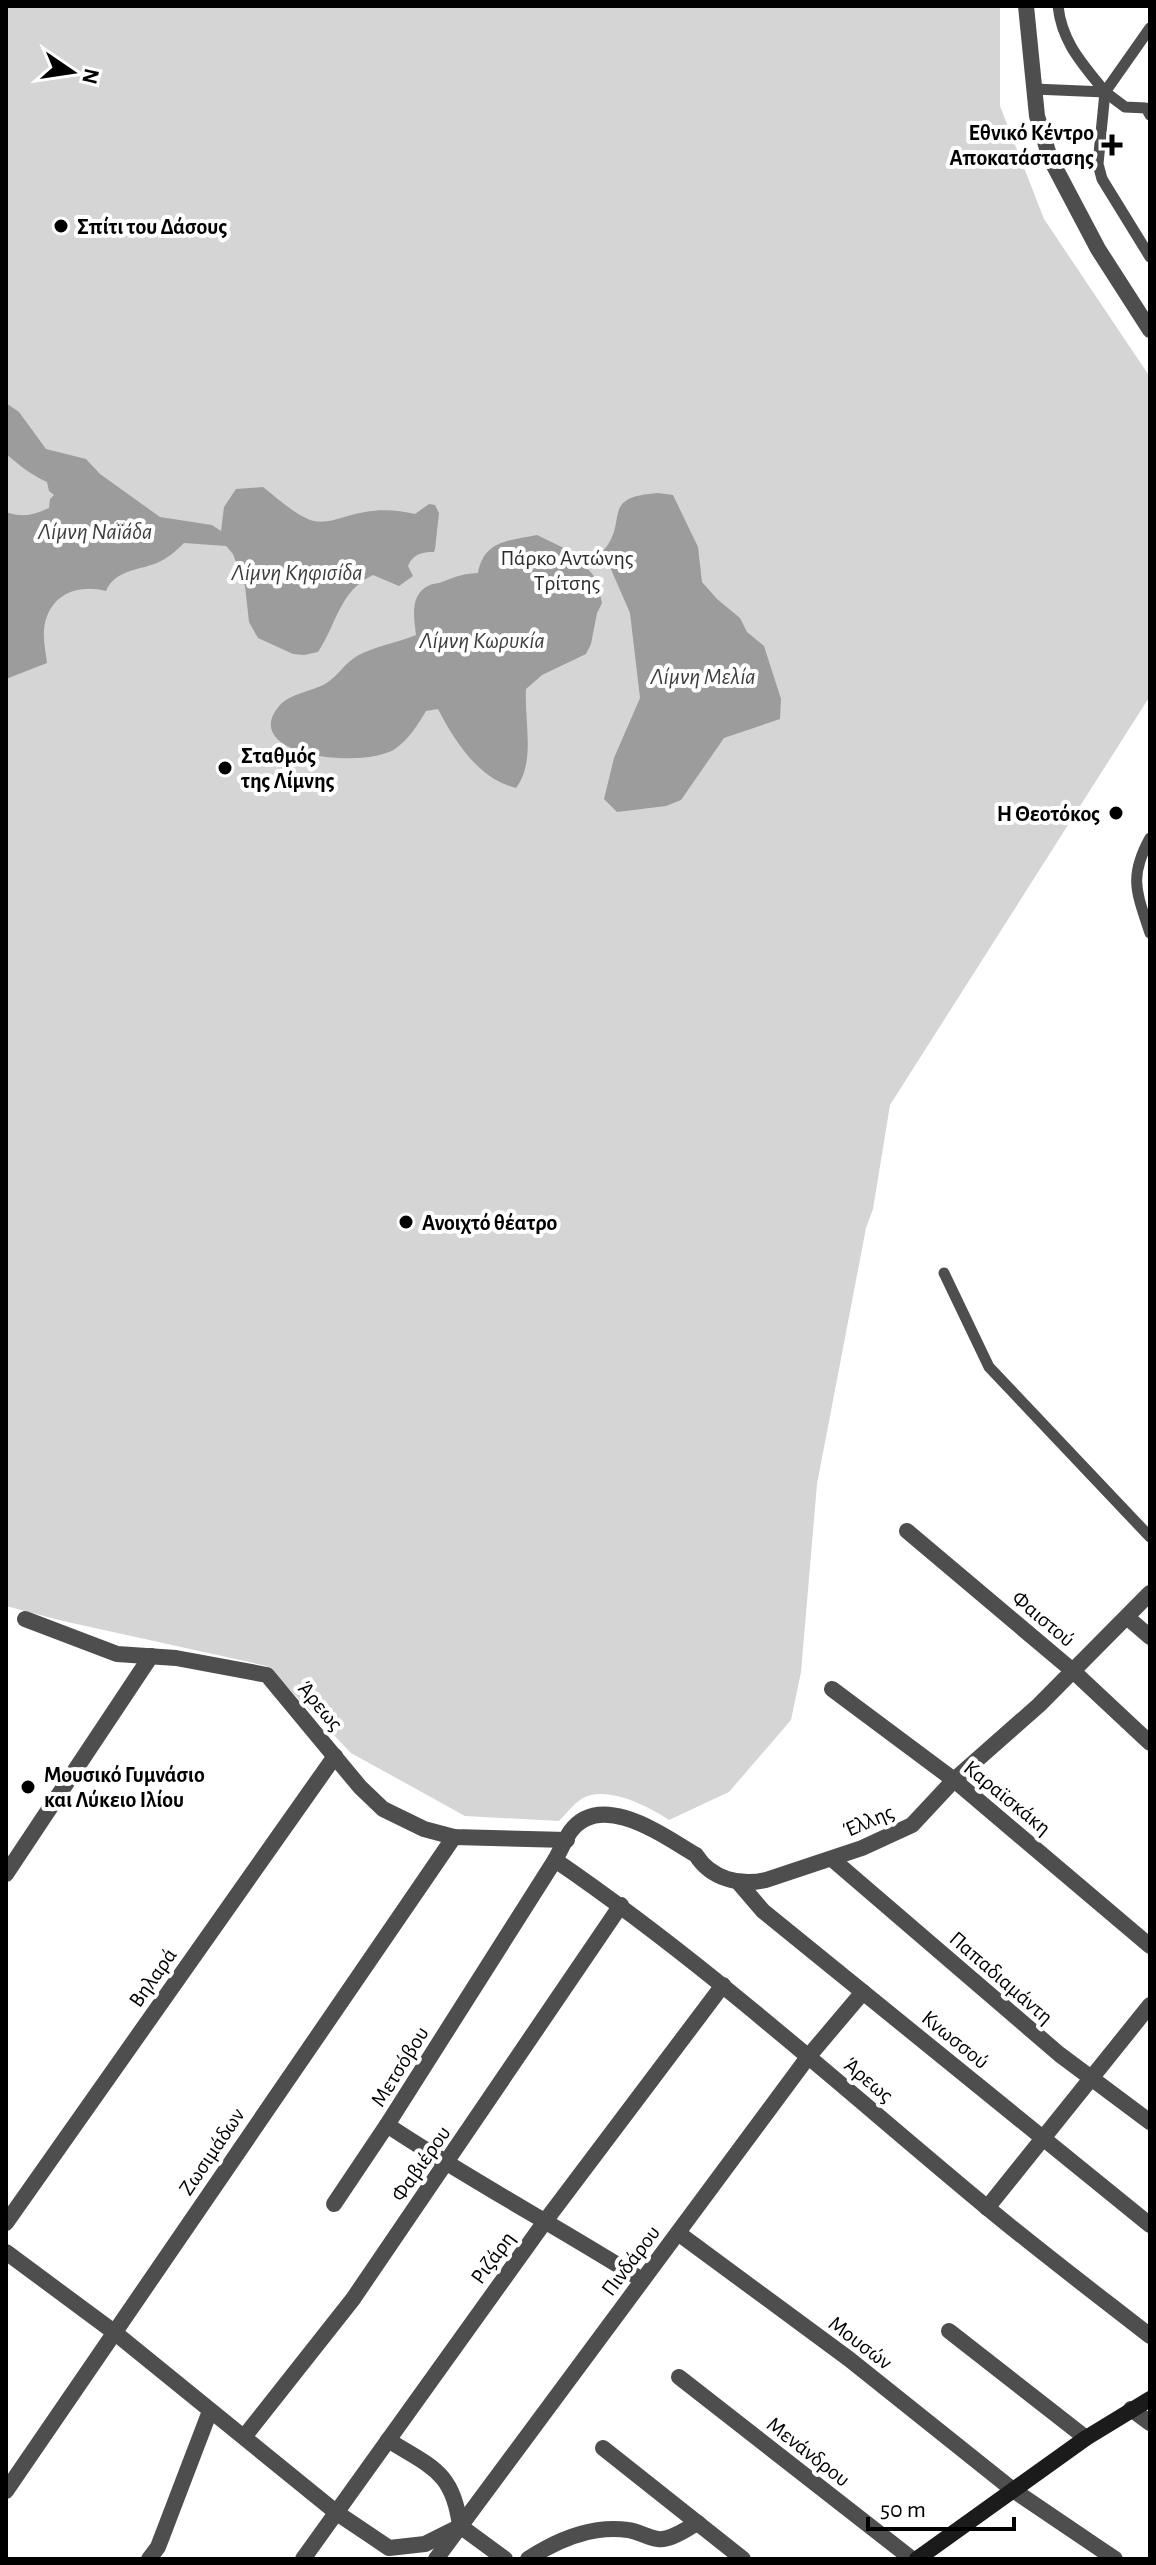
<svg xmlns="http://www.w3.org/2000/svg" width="1156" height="2565" viewBox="0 0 1156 2565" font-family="'Alegreya Sans',sans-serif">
<rect width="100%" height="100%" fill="#fff"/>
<path fill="#d5d5d5" d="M6 6H1000V106L1044 219 1150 377V696L890 1105 873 1209 866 1228 817 1484 801 1672 791 1720 729 1792 669 1820C649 1806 606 1785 583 1798 574 1803 566 1814 559 1821L465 1816 351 1753 267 1666 63 1621 6 1606Z"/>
<g fill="#9c9c9c">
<path d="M6 403 19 412 46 449 86 459 100 474 160 517 212 525 221 531 224 507 236 489 263 487C277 498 293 513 310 520 328 526 347 514 365 512 381 509 399 510 415 514L429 504 435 505 439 513 435 549 434 552C422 552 413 554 408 566L413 576 399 586 373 575C339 591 337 624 318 652L304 655 293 654 258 638 249 622 245 586 233 554 226 546 184 543C176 551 168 558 157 563 139 570 115 570 106 591 76 583 47 596 44 630 43 641 46 653 47 663L6 679V512C24 518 33 515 49 508L50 499 54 495 49 491 47 482C31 475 18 464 6 454Z"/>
<path d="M658 493 673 495 698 547 702 582 717 599 740 618 747 632 764 646 781 699 780 719 724 738 681 800 666 806 617 812 604 799 614 758 640 698 630 613 603 551C630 521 598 497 658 493Z"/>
<path d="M537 535 576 554 597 580 602 603 597 613 591 644 586 654 542 675 526 689C524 721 536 762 516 788 479 779 455 742 438 709L426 711C417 726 409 739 395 749 362 770 236 755 280 705 290 694 312 691 325 684 337 677 345 663 357 656 375 646 397 643 416 635 414 617 409 594 430 585 434 583 438 584 442 582 458 576 461 574 478 573 484 540 509 541 537 535Z"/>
</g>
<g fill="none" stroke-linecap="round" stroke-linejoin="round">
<g stroke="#4e4e4e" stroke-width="11">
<path d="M1058 6C1062 43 1083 64 1105 92"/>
<polyline points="1150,28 1105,92 1098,164 1102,179 1150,257"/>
<polyline points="1034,89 1105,92 1125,107 1146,108 1150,115"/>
<path d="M1150 838C1128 878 1137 893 1150 933"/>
<polyline points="944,1273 989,1367 1150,1537"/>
</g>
<g stroke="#4e4e4e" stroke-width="16">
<polyline points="1026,6 1037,116 1050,158 1098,249 1150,330"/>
<polyline points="907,1531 1073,1671 1150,1743"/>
<polyline points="1128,1618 1150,1637"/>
<polyline points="25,1619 117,1654 176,1658 267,1675 360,1787 383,1809 424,1829 454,1837 567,1840"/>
<polyline points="832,1689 954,1780 1150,1946"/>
<polyline points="832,1859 1059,2054 1150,2122"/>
<path d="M555 1860C707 1964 843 2088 984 2205 1038 2250 1095 2293 1150 2336"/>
<polyline points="6,1874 151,1656"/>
<polyline points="739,1883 763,1911 1150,2225"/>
<polyline points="334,2204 387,2125"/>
<polyline points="987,2208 1150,2005"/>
<polyline points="6,2223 335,1756"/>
<polyline points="678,2233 849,2359 1013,2490 1115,2559"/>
<polyline points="6,2252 114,2332 337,2513 389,2548 425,2544 455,2529"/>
<path d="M642 2280C558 2227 470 2180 387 2125L555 1860C560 1851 565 1840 570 1832 601 1789 665 1837 696 1855 711 1879 740 1886 766 1880L862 1848 912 1825 954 1780 1039 1705 1150 1593"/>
<polyline points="949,2331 1086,2438"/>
<polyline points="679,2377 912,2559"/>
<polyline points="1131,2409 1150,2423"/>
<polyline points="244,2437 353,2299 621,1905"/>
<path d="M388 2440C431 2467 453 2471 460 2526L505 2559"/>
<polyline points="603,2448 743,2559"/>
<polyline points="6,2491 454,1837"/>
<polyline points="149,2559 158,2547 210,2411"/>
<polyline points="303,2559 546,2220 723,1985"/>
<polyline points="436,2559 808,2057 863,1992"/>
<path d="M528 2559C557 2540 592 2525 628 2530 638 2531 648 2538 658 2539 671 2541 687 2528 698 2523"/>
</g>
<polyline stroke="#1b1b1b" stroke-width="16" points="917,2559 1086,2438 1150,2399"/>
</g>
<g fill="#000" stroke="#fff" stroke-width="3">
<path d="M1108 133h8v8h8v8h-8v8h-8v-8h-8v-8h8z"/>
<circle cx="61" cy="226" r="8"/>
<circle cx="225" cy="768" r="8"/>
<circle cx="1116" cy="813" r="8"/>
<circle cx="406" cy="1222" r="8"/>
<circle cx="28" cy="1787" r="8"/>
</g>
<g text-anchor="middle" stroke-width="8" stroke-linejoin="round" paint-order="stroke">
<g font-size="22" font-weight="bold" fill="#000" stroke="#fff" text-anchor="start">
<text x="1094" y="140" text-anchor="end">Εθνικό Κέντρο<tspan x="1094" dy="25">Αποκατάστασης</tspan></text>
<text x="77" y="234">Σπίτι του Δάσους</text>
<text x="241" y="763">Σταθμός<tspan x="241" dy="25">της Λίμνης</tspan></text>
<text x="1100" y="821" text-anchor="end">Η Θεοτόκος</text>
<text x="422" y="1230">Ανοιχτό θέατρο</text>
<text x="44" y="1782">Μουσικό Γυμνάσιο<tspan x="44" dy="25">και Λύκειο Ιλίου</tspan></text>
</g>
<g font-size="22" fill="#2c2c2c" stroke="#fff">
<text x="567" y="565">Πάρκο Αντώνης<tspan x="567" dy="25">Τρίτσης</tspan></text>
</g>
<g font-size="22" fill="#000" stroke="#fff">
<text transform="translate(1044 1618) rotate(40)" y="8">Φαιστού</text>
<text transform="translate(321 1705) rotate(50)" y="8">Άρεως</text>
<text transform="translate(1008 1797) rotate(39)" y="8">Καραϊσκάκη</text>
<text transform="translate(868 1820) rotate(-23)" y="8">Έλλης</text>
<text transform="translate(152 1977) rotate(-55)" y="8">Βηλαρά</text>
<text transform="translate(1002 1977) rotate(41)" y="8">Παπαδιαμάντη</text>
<text transform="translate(956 2039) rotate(39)" y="8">Κνωσσού</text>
<text transform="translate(399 2066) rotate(-58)" y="8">Μετσόβου</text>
<text transform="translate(869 2079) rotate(40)" y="8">Άρεως</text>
<text transform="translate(211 2151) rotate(-56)" y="8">Ζωσιμάδων</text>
<text transform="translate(420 2163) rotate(-55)" y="8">Φαβιέρου</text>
<text transform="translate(492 2257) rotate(-54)" y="8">Ριζάρη</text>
<text transform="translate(630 2260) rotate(-53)" y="8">Πινδάρου</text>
<text transform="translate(861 2342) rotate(37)" y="8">Μουσών</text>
<text transform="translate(809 2451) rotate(38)" y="8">Μενάνδρου</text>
</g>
<g font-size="24" font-style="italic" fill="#3d3d3d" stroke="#fff">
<text x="95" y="539">Λίμνη Ναϊάδα</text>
<text x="297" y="580">Λίμνη Κηφισίδα</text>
<text x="482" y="648">Λίμνη Κωρυκία</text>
<text x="703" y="684">Λίμνη Μελία</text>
</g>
</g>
<rect width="1156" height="2565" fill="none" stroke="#000000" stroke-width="16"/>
<g transform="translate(72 72) rotate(103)" stroke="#ffffff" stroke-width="6" paint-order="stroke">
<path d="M0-6L14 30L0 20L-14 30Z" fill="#000000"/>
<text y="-12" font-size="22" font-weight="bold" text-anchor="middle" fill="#000000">N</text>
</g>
<path d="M868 2517v12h146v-12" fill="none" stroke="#000000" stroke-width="4"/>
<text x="880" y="2517" font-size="24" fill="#000000" stroke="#ffffff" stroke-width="6" paint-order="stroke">50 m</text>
</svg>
